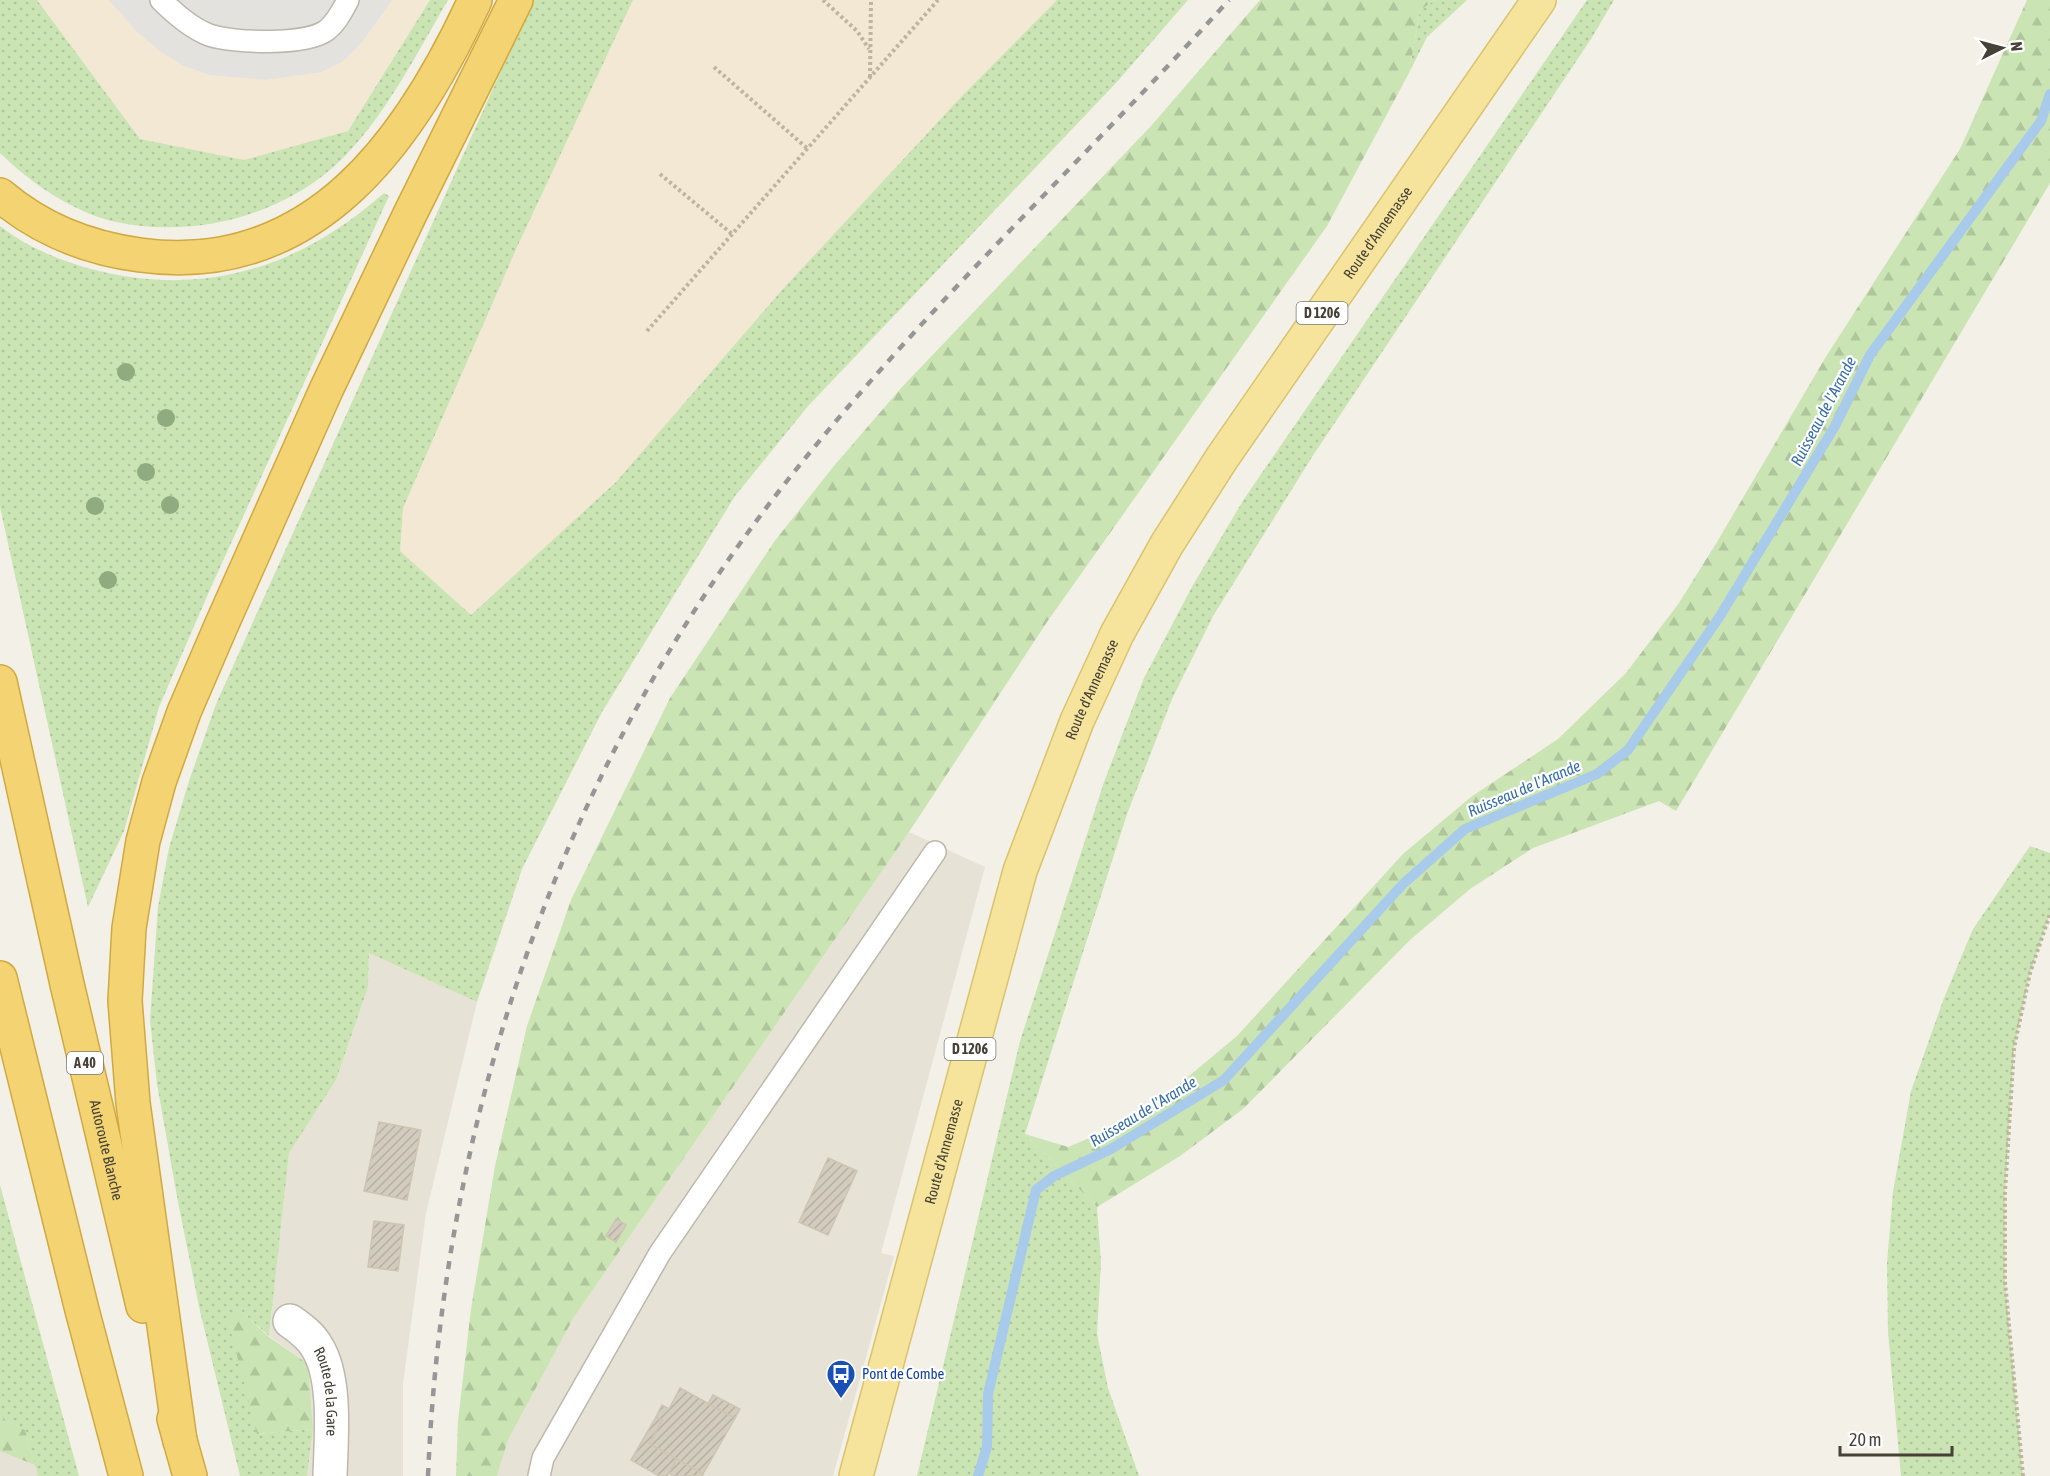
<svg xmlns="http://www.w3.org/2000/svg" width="2050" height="1476" viewBox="0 0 2050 1476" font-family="'Asap Condensed',sans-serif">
<defs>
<pattern id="grass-dots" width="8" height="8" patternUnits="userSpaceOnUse" patternTransform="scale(1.5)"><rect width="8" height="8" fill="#cae4b3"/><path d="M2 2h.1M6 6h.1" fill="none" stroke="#afc59b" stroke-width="1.8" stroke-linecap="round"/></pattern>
<pattern id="forest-firs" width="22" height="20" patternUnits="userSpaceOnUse" patternTransform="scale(1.5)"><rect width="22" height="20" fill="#cae4b3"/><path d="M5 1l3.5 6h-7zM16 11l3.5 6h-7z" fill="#afc59b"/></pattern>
<pattern id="building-hatch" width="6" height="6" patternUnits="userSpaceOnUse" patternTransform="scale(1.5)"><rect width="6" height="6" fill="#d3ccbe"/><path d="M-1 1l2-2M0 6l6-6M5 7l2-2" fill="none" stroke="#b6b0a4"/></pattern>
</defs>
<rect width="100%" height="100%" fill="#f2f0e7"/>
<g fill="#e6e2d6">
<polygon points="909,832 985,867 881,1253 894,1256 833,1476 497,1476 508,1440 574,1317"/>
<polygon points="369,953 477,1002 426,1213 403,1384 403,1476 307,1476 313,1429 308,1364 269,1336 289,1152 336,1080 368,987"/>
<polygon points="0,1418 25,1430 38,1476 0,1476"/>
</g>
<g fill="#f3e8d4">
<polygon points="37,0 430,0 348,131 244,160 140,139"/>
<polygon points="633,0 1057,0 963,95 782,290 616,482 471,615 400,551 403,508 518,245"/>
</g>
<g fill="url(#grass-dots)">
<path d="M0 0H37L140 139 244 160 348 131 430 0H448C417 53 388 111 346 155 288 215 196 239 116 222 72 212 31 183 0 153Z"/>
<polygon points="533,0 633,0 518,245 403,508 400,551 471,615 616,482 782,290 963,95 1057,0 1188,0 1116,83 809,405 735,496 602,712 522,869 477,1002 369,953 368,987 336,1080 289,1153 269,1336 241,1311 257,1434 313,1429 307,1476 240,1476 200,1311 178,1202 157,1084 150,1020 158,907 169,848 189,781 216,704"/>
<polygon points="1435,0 1467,0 1427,37 1409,73 1420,10"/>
<polygon points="1587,0 1614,0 1591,39 1312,457 1213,616 1172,699 1127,814 1025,1134 1097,1207 1101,1262 1097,1334 1108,1388 1139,1476 917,1476 1020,1041 1104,782 1144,678 1193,585 1244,499"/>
<path d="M384 193 389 196 212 585 159 707 124 831 88 907 0 507V226C28 248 61 261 95 270 206 298 300 267 384 193Z"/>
<polygon points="2030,846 2050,853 2050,914 2030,973 2014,1048 2005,1192 2005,1282 2023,1476 1901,1476 1888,1332 1887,1263 1893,1192 1911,1091 1944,998 1973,929"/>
<polygon points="0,1185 79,1476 38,1476 25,1430 0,1417"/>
</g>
<g fill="url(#forest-firs)">
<polygon points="1260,0 1435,0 1420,10 1409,73 1327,226 1047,622 909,832 574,1317 508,1440 497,1476 456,1476 458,1421 471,1309 495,1166 527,1026 571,900 670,698 774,542 833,467 902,387 1151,126"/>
<polygon points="2027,0 2050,0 2050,183 1676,811 1659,801 1533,848 1470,889 1410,940 1243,1109 1180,1156 1097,1207 1025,1134 1068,1147 1126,1123 1171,1091 1237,1036 1403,854 1471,797 1558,739 1626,673 1679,603 1717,542 1827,355 1960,149"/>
<polygon points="241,1311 269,1337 308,1364 313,1429 257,1434 227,1316"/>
<polygon points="0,1417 25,1430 35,1465 0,1451"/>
</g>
<polygon fill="#e4e2df" points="109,0 392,0 360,45 342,62 321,72 266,80 210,75 184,66 161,52 135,30"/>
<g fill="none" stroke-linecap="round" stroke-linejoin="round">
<polyline stroke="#a8caeb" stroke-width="10" points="978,1476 987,1447 988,1394 1036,1190 1054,1176 1111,1149 1224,1080 1403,884 1465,829 1597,774 1628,750 1720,616 1835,426 1870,355 2041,121 2050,94"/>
</g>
<g fill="url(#building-hatch)" stroke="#cdc5b1" stroke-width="1.5">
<polygon points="379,1122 421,1130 407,1200 364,1191"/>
<polygon points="828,1158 857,1171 828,1235 799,1222"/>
<polygon points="616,1219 626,1225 616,1242 606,1236"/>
<polygon points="374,1221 404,1225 398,1271 368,1267"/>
<polygon points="680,1388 735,1418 703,1474 649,1444 662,1420 656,1417 662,1405 669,1409"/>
<polygon points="713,1395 740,1409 735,1418 708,1404"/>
<polygon points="656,1417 662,1420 649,1444 677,1459 667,1476 659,1476 631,1460"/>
<polygon points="677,1459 703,1474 702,1476 673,1476 669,1473"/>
</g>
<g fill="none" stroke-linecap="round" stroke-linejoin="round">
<g stroke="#bdb8ab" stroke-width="24">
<g id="lane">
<path d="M161 0C175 14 191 28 209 35 233 43 306 46 327 30 337 22 342 11 348 0"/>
<polyline points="539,1476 543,1458 660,1253 935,852"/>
</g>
</g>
<g stroke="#bdb8ab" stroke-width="36">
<g id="street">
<path id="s1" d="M290 1321C300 1328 311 1336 317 1347 337 1379 331 1439 330 1476"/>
</g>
</g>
<g stroke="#dac36d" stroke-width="36">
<g id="primary">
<path id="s2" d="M856 1476 1020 871 1077 721 1117 634 1167 544 1222 458 1539 0"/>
</g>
</g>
<g stroke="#d1a942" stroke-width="36">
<g id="highway">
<path d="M0 195C41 230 87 248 140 255 314 279 411 139 475 0"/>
<path id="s3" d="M0 682 67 984 143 1306"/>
<polyline points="0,978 82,1310 126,1476"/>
<polyline points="174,1419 190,1476"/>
<polyline points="180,1441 133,1103 125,1001 129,928 143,841 159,782 184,712 221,626 326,390 410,214 516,0"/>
</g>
</g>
<g stroke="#beb59d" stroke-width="4" stroke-dasharray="3 3" stroke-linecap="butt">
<polyline points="823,0 857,31 869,49"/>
<polyline points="714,67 808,149"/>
<polyline points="870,77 871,0"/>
<polyline points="660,174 732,234"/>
<polyline points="647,331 938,0"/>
<polyline points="2023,1476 2005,1282 2005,1192 2014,1048 2030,973 2050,914"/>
</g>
<use href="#lane" stroke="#fff" stroke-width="21"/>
<use href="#street" stroke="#fff" stroke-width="33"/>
<use href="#primary" stroke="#f6e49c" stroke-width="33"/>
<use href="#highway" stroke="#f3d372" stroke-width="33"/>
<path stroke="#969696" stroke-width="4.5" stroke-dasharray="8 8" stroke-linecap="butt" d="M428 1476C443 1116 559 772 783 486 919 313 1081 163 1229 0"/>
</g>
<g fill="#91ab81">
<circle cx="126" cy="372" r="9"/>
<circle cx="166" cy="418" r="9"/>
<circle cx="146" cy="472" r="9"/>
<circle cx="170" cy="505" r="9"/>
<circle cx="95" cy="506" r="9"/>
<circle cx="108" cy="580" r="9"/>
</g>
<defs>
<g id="bus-pin" transform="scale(1.5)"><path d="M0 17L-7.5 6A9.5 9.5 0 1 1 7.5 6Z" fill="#1a4fb4" stroke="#fff"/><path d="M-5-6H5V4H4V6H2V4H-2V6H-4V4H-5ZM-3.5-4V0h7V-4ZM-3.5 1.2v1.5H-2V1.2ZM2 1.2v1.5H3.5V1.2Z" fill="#fff"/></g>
</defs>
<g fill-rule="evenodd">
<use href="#bus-pin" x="841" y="1374"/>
</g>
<g text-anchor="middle" stroke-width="4.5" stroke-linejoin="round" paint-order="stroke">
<g fill="#fff" stroke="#7d7a73" stroke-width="1.5">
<rect x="1296.5" y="302" width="51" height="22" rx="4.5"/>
<rect x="944.5" y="1038" width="51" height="22" rx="4.5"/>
<rect x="67" y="1052" width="36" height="22" rx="4.5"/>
</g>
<g font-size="14" font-weight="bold" fill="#454137">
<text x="1322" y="318">D 1206</text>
<text x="970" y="1054">D 1206</text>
<text x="85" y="1068">A 40</text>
</g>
<g font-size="15" fill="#454137" stroke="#fff">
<text dy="5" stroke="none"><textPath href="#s2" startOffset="1362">Route d'Annemasse</textPath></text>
<text dy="5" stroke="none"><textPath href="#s2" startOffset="822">Route d'Annemasse</textPath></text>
<text dy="5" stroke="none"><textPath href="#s3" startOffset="480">Autoroute Blanche</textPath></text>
<text dy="5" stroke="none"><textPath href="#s2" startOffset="336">Route d'Annemasse</textPath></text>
<text dy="5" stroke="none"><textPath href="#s1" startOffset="84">Route de la Gare</textPath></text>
</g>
<g font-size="15" fill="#164399" stroke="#fff" text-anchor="start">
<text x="862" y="1379">Pont de Combe</text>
</g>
<g font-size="16" font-style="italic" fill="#386fa9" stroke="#fff">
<text transform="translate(1823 411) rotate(-62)" y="6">Ruisseau de l'Arande</text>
<text transform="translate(1524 788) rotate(-23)" y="6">Ruisseau de l'Arande</text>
<text transform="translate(1143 1111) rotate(-31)" y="6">Ruisseau de l'Arande</text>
</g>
</g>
<g transform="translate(2002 48) rotate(84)" stroke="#ffffff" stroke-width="4.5" paint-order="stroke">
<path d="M0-4.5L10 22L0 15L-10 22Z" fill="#454137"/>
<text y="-9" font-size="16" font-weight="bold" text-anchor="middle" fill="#454137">N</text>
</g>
<path d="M1840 1446v9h112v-9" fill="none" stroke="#454137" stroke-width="3"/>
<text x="1849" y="1446" font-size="18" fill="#454137" stroke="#ffffff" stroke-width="4.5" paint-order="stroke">20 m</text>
</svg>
